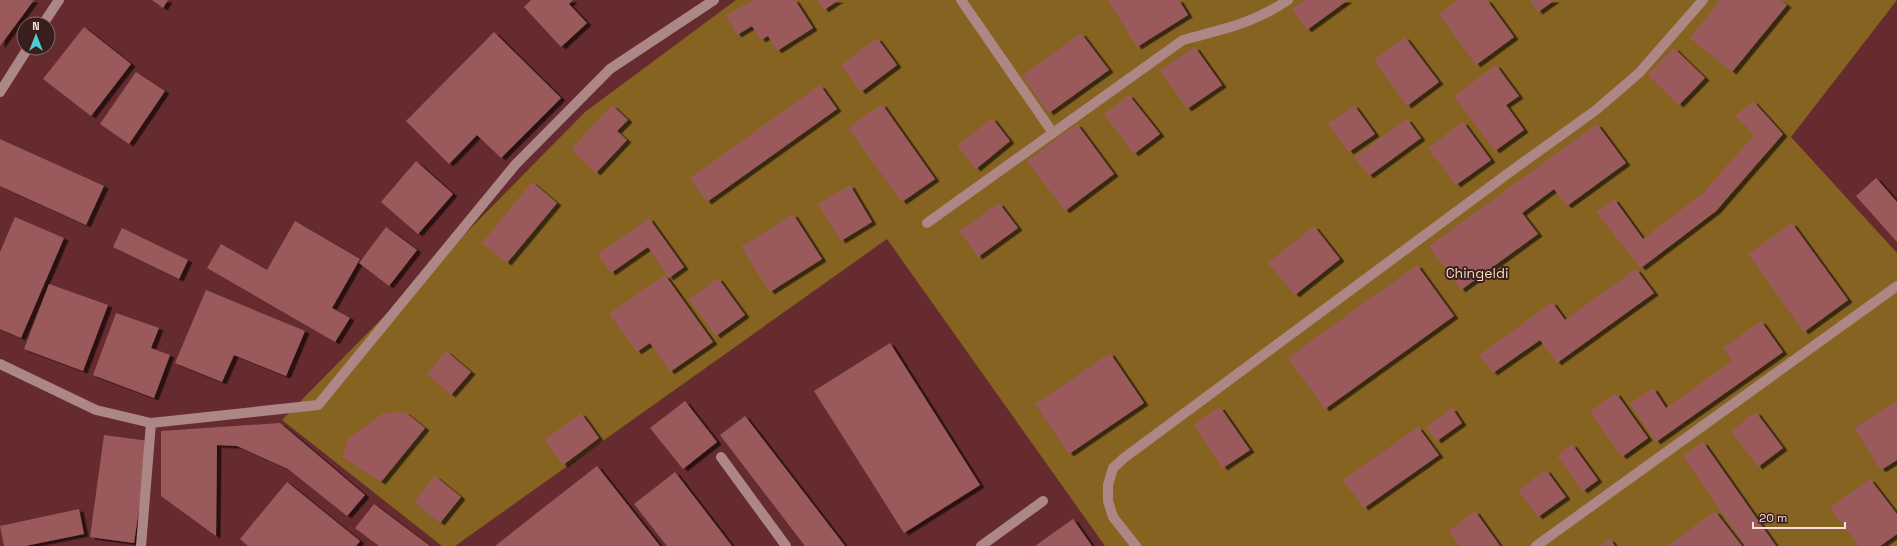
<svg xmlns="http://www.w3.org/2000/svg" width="1897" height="546" viewBox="0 0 1897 546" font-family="'Space Grotesk',sans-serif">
<defs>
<filter id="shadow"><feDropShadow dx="4.5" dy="2.5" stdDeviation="0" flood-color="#0009"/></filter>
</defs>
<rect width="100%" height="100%" fill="#662b2e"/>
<polygon fill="#876322" points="736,0 1897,0 1791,137 1897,253 1897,546 1105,546 887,239 455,546 442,546 282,420 585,112"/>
<g fill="#9a5a5b" filter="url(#shadow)">
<polygon points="0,0 34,0 0,46"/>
<polygon points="152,0 168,0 163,8"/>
<polygon points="531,0 573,0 569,4 587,23 561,47 524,7"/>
<polygon points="753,0 795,0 813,28 777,51 768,36 761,40 752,26 737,35 726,16"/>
<polygon points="818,0 839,0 824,10"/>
<polygon points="1108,0 1179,0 1188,15 1137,47"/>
<polygon points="1304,0 1348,0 1307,30 1292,9"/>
<polygon points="1458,0 1487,0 1514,37 1476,65 1439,14"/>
<polygon points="1530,0 1555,0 1538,12"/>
<polygon points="1720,0 1780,0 1787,5 1732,72 1690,38"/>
<polygon points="84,27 131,64 91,116 43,79"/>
<polygon points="494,32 561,98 501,158 477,135 449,164 406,121"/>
<polygon points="1081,33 1109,70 1049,113 1022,76"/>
<polygon points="1405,37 1439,82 1407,106 1374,60"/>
<polygon points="877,38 897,65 861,92 841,65"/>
<polygon points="1195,47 1222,85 1187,109 1160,70"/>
<polygon points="1674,48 1705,78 1679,105 1648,75"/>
<polygon points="1496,65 1519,96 1506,105 1524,130 1495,151 1454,96"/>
<polygon points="136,72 165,91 129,144 100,124"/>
<polygon points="820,85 837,109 707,202 690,178"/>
<polygon points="1129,95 1160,134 1134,154 1104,114"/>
<polygon points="1753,101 1783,134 1716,211 1641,268 1596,212 1614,199 1643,239 1703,193 1754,135 1736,116"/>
<polygon points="882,104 935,179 902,202 848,128"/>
<polygon points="612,105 628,120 617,131 627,140 596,173 571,149"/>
<polygon points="1354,105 1375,134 1349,152 1328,124"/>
<polygon points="992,118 1010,141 976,169 957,146"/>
<polygon points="1407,119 1421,138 1369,176 1354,157"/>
<polygon points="1463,122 1491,160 1456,185 1428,148"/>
<polygon points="1077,124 1114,174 1065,211 1027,161"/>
<polygon points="1597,124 1626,163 1567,206 1554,189 1522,213 1538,234 1461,290 1429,246"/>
<polygon points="0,139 104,186 86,225 0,186"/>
<polygon points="416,161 453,194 418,234 381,202"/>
<polygon points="1876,178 1897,202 1897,242 1856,196"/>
<polygon points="532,182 557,203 507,263 482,243"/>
<polygon points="850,185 872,222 841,241 818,204"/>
<polygon points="999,203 1018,228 978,257 959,231"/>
<polygon points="793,214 822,259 770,292 741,247"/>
<polygon points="15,217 64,238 21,338 0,329 0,252"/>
<polygon points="649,218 684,267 669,278 648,247 611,273 598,254"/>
<polygon points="295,221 360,259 332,308 350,318 335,342 207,268 221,244 267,270"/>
<polygon points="1792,223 1848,300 1804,332 1748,254"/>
<polygon points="1314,226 1340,259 1295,295 1268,263"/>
<polygon points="386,227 417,250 389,286 359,263"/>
<polygon points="122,228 188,260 179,279 113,247"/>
<polygon points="1417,265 1454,316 1325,409 1288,358"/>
<polygon points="1636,269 1654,293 1557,363 1540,340 1493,373 1479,355 1552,302 1565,320"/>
<polygon points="665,275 713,342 670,372 650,343 637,352 609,314"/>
<polygon points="718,278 745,315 716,336 689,299"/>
<polygon points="49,284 108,305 83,371 24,349"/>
<polygon points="206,290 305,331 286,376 234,355 222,382 175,363"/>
<polygon points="116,313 159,328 151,348 170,355 154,398 93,375"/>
<polygon points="1761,321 1783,352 1656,442 1630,404 1653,388 1666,408 1732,361 1723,348"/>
<polygon points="890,343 980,485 904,533 814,391"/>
<polygon points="446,351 471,372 451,395 427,374"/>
<polygon points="1110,353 1144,403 1069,454 1035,404"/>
<polygon points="1616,393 1648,438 1622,457 1590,412"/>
<polygon points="685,401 717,442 683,469 650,428"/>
<polygon points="1897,401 1897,460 1881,470 1854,428"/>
<polygon points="1220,407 1250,450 1223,468 1194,425"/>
<polygon points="1452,408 1462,423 1437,441 1426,427"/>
<polygon points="405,412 425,428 381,482 342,457 349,438 383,413"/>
<polygon points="1756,412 1783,448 1758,467 1731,431"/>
<polygon points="581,413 599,438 563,465 544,440"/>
<polygon points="745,416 845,546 805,546 720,435"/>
<polygon points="280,423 365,495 347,516 288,469 237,446 217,445 216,536 161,496 161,431"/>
<polygon points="1418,427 1439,455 1364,508 1343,480"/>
<polygon points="104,435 149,441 134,543 90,537"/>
<polygon points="1703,442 1776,546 1745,546 1683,456"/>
<polygon points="1572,444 1598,480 1583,491 1557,456"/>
<polygon points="597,466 660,546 495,546 538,512"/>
<polygon points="1546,470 1566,497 1538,517 1518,490"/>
<polygon points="675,472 732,546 667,546 634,504"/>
<polygon points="435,476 461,497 440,523 414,502"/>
<polygon points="1870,479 1897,514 1897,534 1880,546 1859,546 1830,508"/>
<polygon points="287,482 360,541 356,546 248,546 240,539"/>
<polygon points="374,504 430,546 379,546 355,528"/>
<polygon points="79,509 84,534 25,546 4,546 0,526"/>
<polygon points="1475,511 1500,546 1460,546 1449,531"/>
<polygon points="1715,511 1742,546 1668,546"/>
<polygon points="1073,519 1092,546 1035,546"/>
<polygon points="1610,539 1615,546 1599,546"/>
</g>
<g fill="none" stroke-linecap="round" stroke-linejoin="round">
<g stroke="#ad8686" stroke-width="10">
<polyline points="961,0 1053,133"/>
<polyline points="43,24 59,0"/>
<polyline points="0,92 28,48"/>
<path d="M927 223 1183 40C1222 29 1253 24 1288 0"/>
<polyline points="0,364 96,410 151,423 318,405 515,165 610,69 714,0"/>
<polyline points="721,457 786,546"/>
<polyline points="141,546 151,423"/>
<polyline points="981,546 1043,501"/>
<polyline points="1136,546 1113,517 1108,501 1108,485 1113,468 1124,458 1514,169 1596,110 1639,73 1703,0"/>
<polyline points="1536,546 1897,286"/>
</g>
</g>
<g text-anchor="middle" stroke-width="4" stroke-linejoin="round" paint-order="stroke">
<g font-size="14" fill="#f6dfba" stroke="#391e1e">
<text x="1477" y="278">Chingeldi</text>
</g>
</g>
<g transform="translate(36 36)"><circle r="19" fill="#391e1e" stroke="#876b6b"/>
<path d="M0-3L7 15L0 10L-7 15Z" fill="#51ccd2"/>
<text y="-6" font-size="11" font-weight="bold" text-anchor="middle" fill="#fddede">N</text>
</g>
<path d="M1753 522v6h92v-6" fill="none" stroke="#fddede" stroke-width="2"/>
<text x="1759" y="522" font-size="12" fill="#fddede" stroke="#391e1e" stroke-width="3" paint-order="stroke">20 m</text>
</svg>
